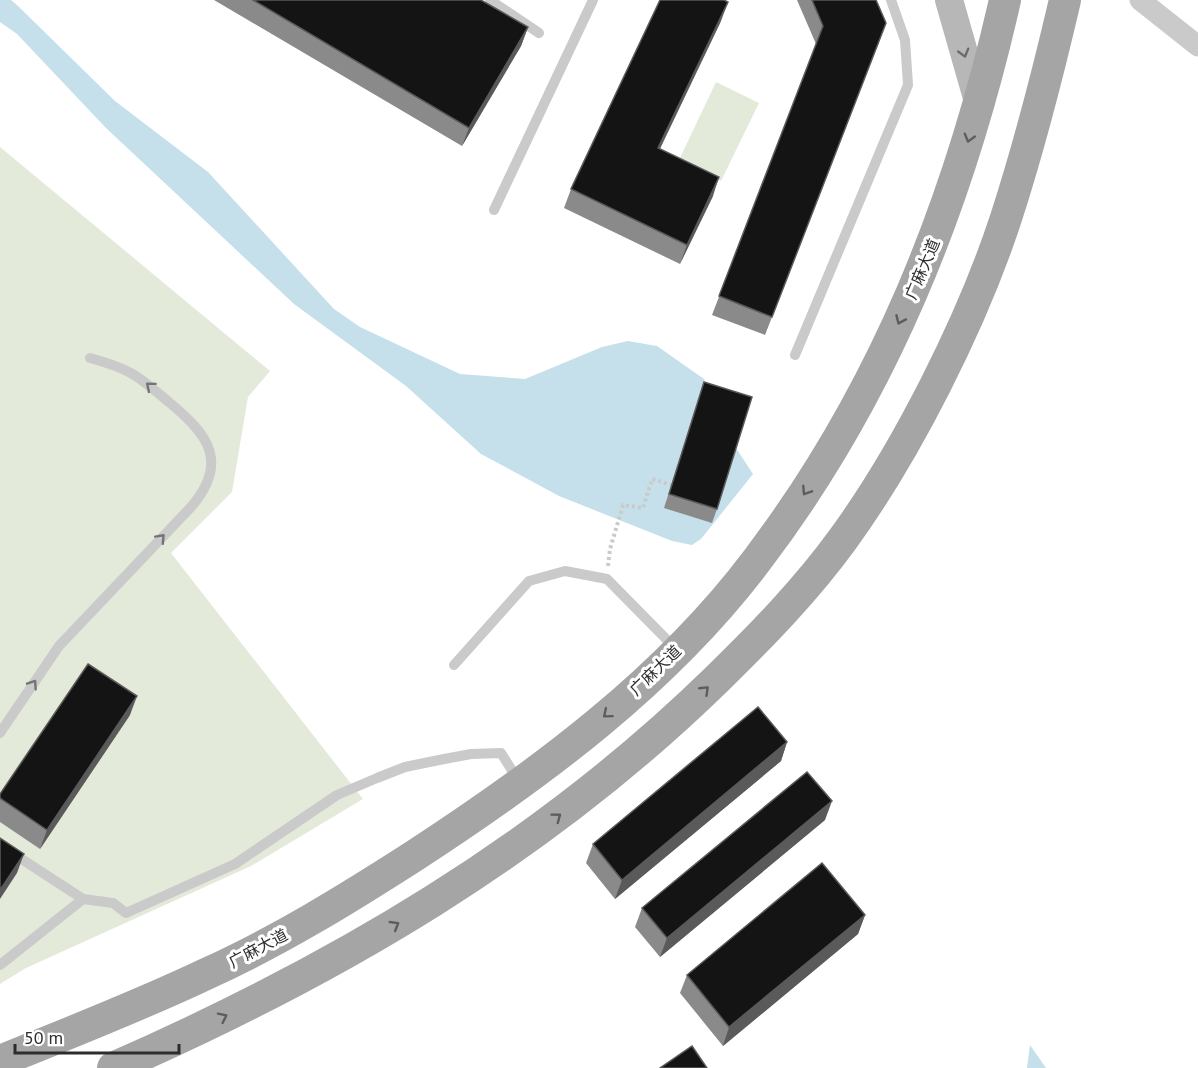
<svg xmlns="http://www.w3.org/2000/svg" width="1198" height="1068" viewBox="0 0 1198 1068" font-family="'PT Sans','Noto Sans SC',sans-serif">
<rect width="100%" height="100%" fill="#fff"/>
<g fill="#e4eada">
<polygon points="716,82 759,103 721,181 679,160"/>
<polygon points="0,147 270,371 248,397 232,492 171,553 363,799 251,866 26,968 0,984"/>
</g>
<g fill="#c5e0eb">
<polygon points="0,0 11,0 18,6 115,101 208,172 334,309 360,327 460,374 525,379 602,347 628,341 657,346 704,379 721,425 753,474 701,539 692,545 672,541 559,496 481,454 406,386 294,304 106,128 17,34 0,22"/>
<polygon points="1030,1045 1046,1068 1027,1068"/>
</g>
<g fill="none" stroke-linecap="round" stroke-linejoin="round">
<polyline stroke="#cacaca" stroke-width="4" stroke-dasharray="3 3" stroke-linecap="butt" points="608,566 610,549 623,505 643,508 652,479 671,485"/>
<g stroke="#cacaca" stroke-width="10">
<polyline points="490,0 539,33"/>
<polyline points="494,210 593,0"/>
<polyline points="795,355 908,85 905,40 891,0"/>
<polyline points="454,665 529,581 565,571 607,579 676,649"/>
<path d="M0 733 59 646 191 507C229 463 209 435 170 403 138 376 131 369 90 358"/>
<polyline points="0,845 83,899 113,903 126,913 235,864 337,795 377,778 405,767 439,760 471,754 501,753 518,780"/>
<polyline points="0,965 83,899"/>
</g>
<polyline stroke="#cacaca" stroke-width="21" points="1140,0 1198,46"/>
<polyline stroke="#b7b7b7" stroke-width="28" points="949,0 979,105"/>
<g stroke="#a5a5a5" stroke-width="32">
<path d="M0 1061C69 1033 139 1006 206 974 279 941 347 899 414 856 540 774 666 681 757 560 884 393 959 203 1005 0"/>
<path d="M113 1068C336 970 542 850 717 679 762 635 806 590 843 539 907 451 972 322 1006 218 1029 147 1048 73 1065 0"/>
</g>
</g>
<g fill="#8a8a8a">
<polygon points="214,0 481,0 528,27 521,46 462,146"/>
<polygon points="797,0 876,0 879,42 765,335 712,315 816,44"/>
<polygon points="721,21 660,149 713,196 680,264 564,208 571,189"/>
<polygon points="704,382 717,509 712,523 664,508"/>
<polygon points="130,715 40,849 0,822 0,794"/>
<polygon points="787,742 781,761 615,899 586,863 593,844"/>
<polygon points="825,820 660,957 635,927 642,908"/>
<polygon points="865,915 858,934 723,1046 680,993 687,975"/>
</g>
<g fill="#5a5a5a">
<polygon points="728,2 721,21 651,167 658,148"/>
<polygon points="528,27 521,46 462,146 469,128"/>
<polygon points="719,177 713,196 680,264 687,245"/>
<polygon points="137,696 130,715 40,849 47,830"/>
<polygon points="787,742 781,761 615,899 622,880"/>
<polygon points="832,801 825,820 660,957 667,938"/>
<polygon points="24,854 17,873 0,899 0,890"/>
<polygon points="865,915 858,934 723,1046 729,1027"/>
</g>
<g fill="#141414" stroke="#5a5a5a" stroke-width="1.5">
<polygon points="253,0 481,0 528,27 469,128"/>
<polygon points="660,0 724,0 728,2 658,148 719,177 687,245 571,189"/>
<polygon points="812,0 876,0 886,23 772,317 719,296 823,26"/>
<polygon points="704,382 752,397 717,509 669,494"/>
<polygon points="88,664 137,696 47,830 0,798 0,794"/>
<polygon points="758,707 787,742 622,880 593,844"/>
<polygon points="807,772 832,801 667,938 642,908"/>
<polygon points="0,838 24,854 0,890"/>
<polygon points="822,863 865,915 729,1027 687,975"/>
<polygon points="692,1046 707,1068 660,1068"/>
</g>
<defs><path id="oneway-chevron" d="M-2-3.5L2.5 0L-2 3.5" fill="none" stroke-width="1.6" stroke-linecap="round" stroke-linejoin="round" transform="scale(1.5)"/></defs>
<use stroke="#6b6b6b" href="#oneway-chevron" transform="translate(964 53) rotate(74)"/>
<g stroke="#5d5d5d">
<use href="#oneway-chevron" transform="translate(969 138) rotate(106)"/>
<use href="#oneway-chevron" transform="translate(900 320) rotate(114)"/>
<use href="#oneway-chevron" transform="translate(806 491) rotate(123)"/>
<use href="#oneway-chevron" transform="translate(705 690) rotate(-44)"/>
<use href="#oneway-chevron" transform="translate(607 714) rotate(140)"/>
<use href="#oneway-chevron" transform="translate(557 817) rotate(-37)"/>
<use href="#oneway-chevron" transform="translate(395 925) rotate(-31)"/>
<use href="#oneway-chevron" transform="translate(223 1017) rotate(-26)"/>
</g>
<g stroke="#747474">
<use href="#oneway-chevron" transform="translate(150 386) rotate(-140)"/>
<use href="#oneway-chevron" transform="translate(161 538) rotate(-47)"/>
<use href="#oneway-chevron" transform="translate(33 684) rotate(-56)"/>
</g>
<g text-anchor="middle" stroke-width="6" stroke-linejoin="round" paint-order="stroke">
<g font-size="16" fill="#2d2d2d" stroke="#fff">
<text transform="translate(922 269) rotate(-67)" y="6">广麻大道</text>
<text transform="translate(655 670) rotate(-44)" y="6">广麻大道</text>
<text transform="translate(258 948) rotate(-28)" y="6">广麻大道</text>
</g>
</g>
<path d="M15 1044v9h164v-9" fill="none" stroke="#2d2d2d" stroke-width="3"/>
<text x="24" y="1044" font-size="18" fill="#2d2d2d" stroke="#ffffff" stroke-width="4.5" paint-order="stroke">50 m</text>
</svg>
